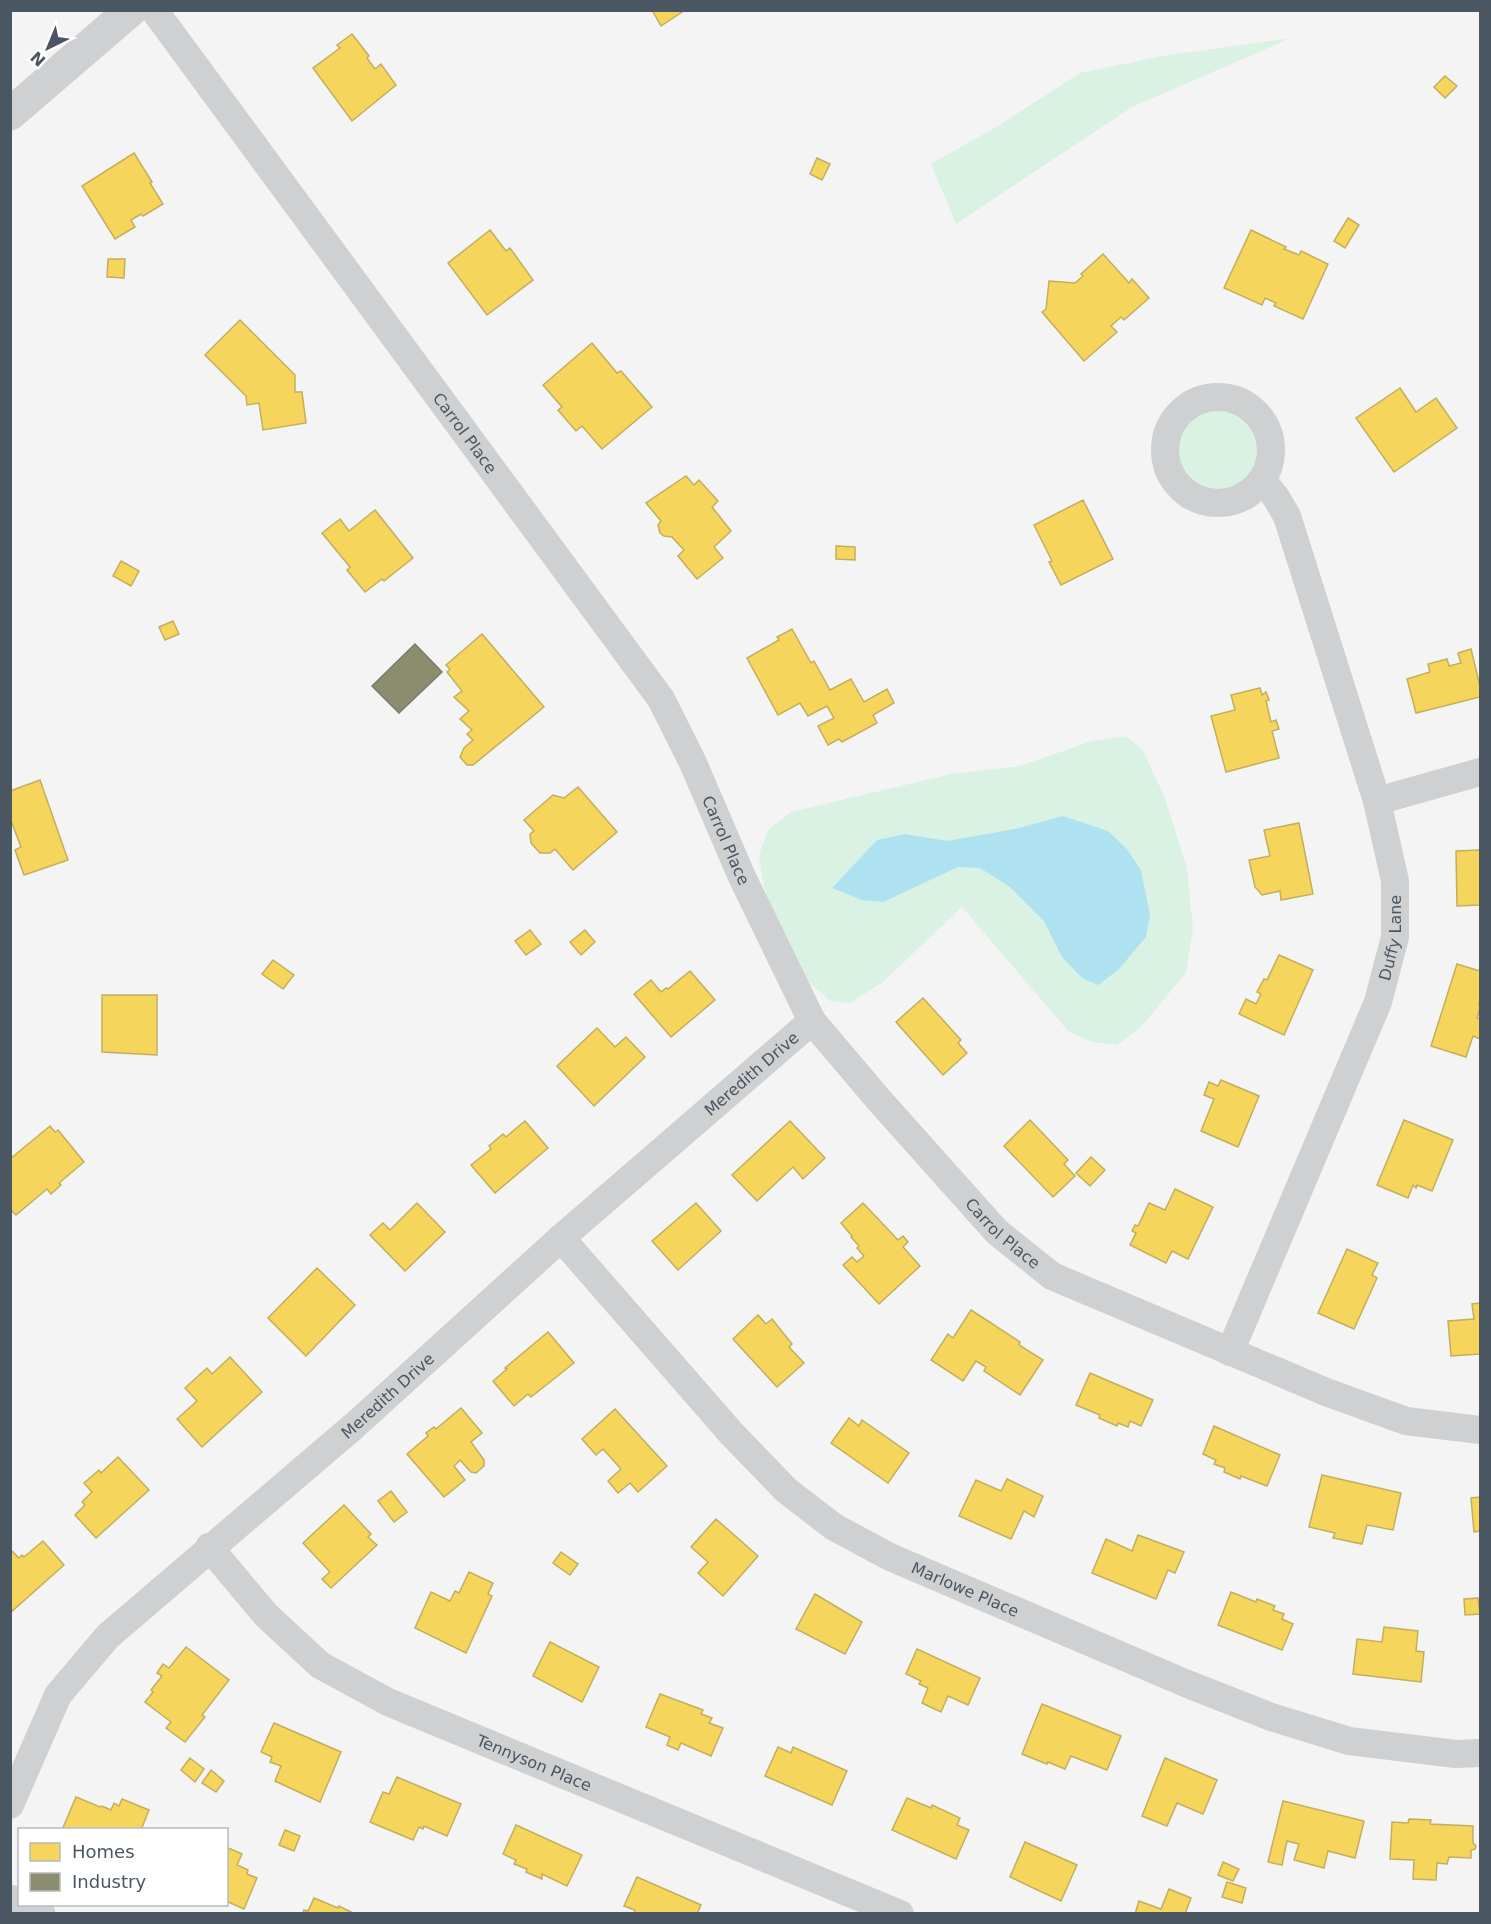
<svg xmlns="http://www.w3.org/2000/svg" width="1491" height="1924" viewBox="0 0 1491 1924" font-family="'DejaVu Sans',sans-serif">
<rect width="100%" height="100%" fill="#f4f4f4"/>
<g fill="#d9f2e3">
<polygon points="1291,38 1132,107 956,224 931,164 998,126 1080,73 1162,56"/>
<circle cx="1217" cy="449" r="44"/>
<polygon points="1126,736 1142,749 1164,796 1187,868 1193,929 1186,973 1140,1028 1117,1045 1091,1042 1068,1031 962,907 883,982 850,1003 830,1001 800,974 779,929 763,884 759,855 768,830 791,812 951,774 1020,766 1092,741"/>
</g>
<polygon fill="#aee2f0" points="1063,816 1108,831 1126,848 1141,870 1150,915 1146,937 1118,970 1098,985 1082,978 1062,957 1044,921 1010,887 980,868 958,867 883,902 862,900 832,888 877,840 905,834 947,841 1015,829"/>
<g fill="#f6d55c" stroke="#c2af5e" stroke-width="1.5">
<polygon points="652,10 685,10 661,26"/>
<polygon points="352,34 369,56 367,58 375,69 381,64 396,85 352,121 313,68 340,48 337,45"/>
<polygon points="1445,76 1457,86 1445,98 1434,87"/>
<polygon points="134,153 152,182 150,183 163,204 143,216 141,214 131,220 135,227 115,239 82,186"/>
<polygon points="817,158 830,164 822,180 810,174"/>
<polygon points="1348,218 1359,225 1345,248 1334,241"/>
<polygon points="490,230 506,251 510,248 533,280 487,315 448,263"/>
<polygon points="1251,230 1286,247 1284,249 1299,255 1301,251 1328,264 1303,319 1274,306 1276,303 1265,298 1262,305 1224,288"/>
<polygon points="1103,254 1129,283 1132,279 1149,298 1124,320 1121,317 1111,326 1117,332 1084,361 1042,312 1046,309 1049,281 1075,283 1083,276 1081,274"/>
<polygon points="108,259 125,259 124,278 107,277"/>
<polygon points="240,320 295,375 295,392 302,392 306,423 263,430 259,403 247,405 246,396 205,355"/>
<polygon points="592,343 617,373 621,371 652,407 602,449 582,426 576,431 558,410 562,407 543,385"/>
<polygon points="1400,388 1416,412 1436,398 1457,428 1394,472 1356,418"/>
<polygon points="686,476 694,485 699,480 718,501 712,507 731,531 714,547 723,558 697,579 678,556 684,550 672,537 664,536 660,533 658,525 661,521 646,503"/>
<polygon points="1083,500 1113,559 1061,585 1049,562 1052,561 1034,525"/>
<polygon points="375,510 413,558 384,581 382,579 365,592 347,570 350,567 322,533 340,519 349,531"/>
<polygon points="836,546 855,547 855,560 836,559"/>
<polygon points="121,561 139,571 131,586 113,576"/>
<polygon points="173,621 179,634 165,640 159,627"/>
<polygon points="792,629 811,663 814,661 830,690 851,679 864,702 887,689 894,703 873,715 877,723 842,742 839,739 828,745 818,726 834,718 827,706 808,716 800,703 778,715 747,658 779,640 777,637"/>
<polygon points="482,634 544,707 473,765 467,765 460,757 464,748 473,740 467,734 472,730 460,719 469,711 454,697 462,691 447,672 450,669 446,665"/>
<polygon points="1471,649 1480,686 1480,697 1416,713 1407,679 1430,672 1428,664 1447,659 1449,666 1461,663 1458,653"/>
<polygon points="1260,688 1262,695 1266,692 1269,700 1266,701 1271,722 1276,720 1279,729 1272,731 1279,758 1226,772 1211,716 1235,710 1231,695"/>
<polygon points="40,780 68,860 24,875 15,850 21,847 10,818 10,791"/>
<polygon points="578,787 617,832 573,870 555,849 550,853 540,853 531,843 530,834 534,831 524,820 553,795 564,798"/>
<polygon points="1299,823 1313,894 1281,900 1280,891 1262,895 1255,887 1249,860 1270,856 1264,830"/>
<polygon points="1480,850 1480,905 1457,906 1456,851"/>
<polygon points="530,930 541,944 526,955 515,941"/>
<polygon points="585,930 595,942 581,955 570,942"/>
<polygon points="1279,955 1313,970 1284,1035 1239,1014 1246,999 1256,1004 1261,994 1257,992 1264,979 1267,980"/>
<polygon points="273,960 294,975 283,989 262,974"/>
<polygon points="1457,964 1480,971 1480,999 1479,1005 1480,1008 1477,1018 1480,1019 1480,1039 1473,1036 1466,1057 1431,1046"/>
<polygon points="690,971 715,1000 671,1037 634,994 651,980 661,992 666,988 668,989"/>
<polygon points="102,995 157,995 157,1055 102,1052"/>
<polygon points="923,998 961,1040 958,1043 967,1053 943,1075 896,1022"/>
<polygon points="597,1028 615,1047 626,1037 645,1057 594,1106 557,1066"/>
<polygon points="1221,1080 1259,1096 1238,1147 1201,1131 1214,1099 1204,1095 1209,1082 1218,1086"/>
<polygon points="1030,1120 1068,1160 1064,1164 1075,1176 1053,1197 1004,1146"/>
<polygon points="1404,1120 1453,1140 1432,1191 1417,1185 1416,1188 1413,1185 1408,1198 1377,1185"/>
<polygon points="525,1121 548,1148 495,1193 471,1165 491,1149 489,1146 503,1134 506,1137"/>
<polygon points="790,1121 825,1158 803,1179 793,1167 757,1201 732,1175"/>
<polygon points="50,1126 55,1132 58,1130 84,1162 59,1183 61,1185 51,1194 47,1189 16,1215 10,1209 10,1159"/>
<polygon points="1091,1157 1105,1170 1090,1186 1076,1173"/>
<polygon points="1175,1189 1213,1207 1188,1259 1172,1251 1166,1263 1130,1245 1136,1233 1132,1231 1135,1225 1138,1226 1149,1203 1165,1210"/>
<polygon points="417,1203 445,1232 405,1271 370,1235 383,1223 390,1230"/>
<polygon points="696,1203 721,1231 678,1270 652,1241"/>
<polygon points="863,1203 898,1240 903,1236 908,1242 903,1247 920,1266 879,1304 843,1265 852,1257 857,1262 864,1256 857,1248 859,1246 851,1237 852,1236 841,1223"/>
<polygon points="1347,1249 1378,1263 1372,1275 1377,1278 1354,1329 1318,1313"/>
<polygon points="317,1268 355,1305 306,1356 268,1318"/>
<polygon points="1480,1303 1480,1354 1451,1356 1448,1321 1474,1319 1472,1304"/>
<polygon points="971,1310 1020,1342 1019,1345 1043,1360 1020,1395 984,1371 986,1367 976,1361 963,1381 931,1360 948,1334 953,1338"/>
<polygon points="758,1315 766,1324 772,1319 792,1344 789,1347 804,1363 777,1387 733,1339"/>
<polygon points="548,1332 574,1363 531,1397 528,1394 514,1406 493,1381 507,1369 505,1368"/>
<polygon points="230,1357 262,1392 202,1447 177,1419 197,1401 185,1388 207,1368 212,1374"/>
<polygon points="1090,1373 1153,1400 1141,1426 1130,1421 1128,1427 1118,1423 1117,1426 1099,1418 1100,1415 1076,1405"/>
<polygon points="461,1408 482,1433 471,1442 484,1460 484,1466 476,1473 471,1472 460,1460 454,1466 465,1480 444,1497 407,1454 428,1436 426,1433 434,1427 436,1429"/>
<polygon points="615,1409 667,1466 638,1492 630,1483 618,1493 608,1481 621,1469 603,1449 596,1455 582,1439"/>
<polygon points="849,1418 859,1426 862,1420 909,1453 888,1483 831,1443"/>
<polygon points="1214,1426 1280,1455 1267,1486 1241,1476 1240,1479 1224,1472 1225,1468 1214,1464 1216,1460 1203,1454"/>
<polygon points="118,1457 149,1490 96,1538 75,1515 85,1505 82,1502 92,1492 84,1483 99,1470 101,1473"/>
<polygon points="1322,1475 1401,1493 1393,1530 1367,1525 1362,1544 1333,1538 1335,1533 1309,1527"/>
<polygon points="1007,1479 1043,1496 1034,1517 1024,1511 1011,1539 959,1516 976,1480 1001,1491"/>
<polygon points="391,1491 407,1512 394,1522 378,1501"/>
<polygon points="1480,1497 1480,1531 1474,1532 1471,1498"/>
<polygon points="344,1505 371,1534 368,1537 377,1545 331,1588 322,1579 330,1572 303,1543"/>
<polygon points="716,1519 758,1556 723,1596 698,1573 708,1562 691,1547"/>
<polygon points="1138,1535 1184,1552 1175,1573 1168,1570 1156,1599 1092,1573 1106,1539 1132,1551"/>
<polygon points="43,1541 64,1565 10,1613 10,1549 19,1558 22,1555 24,1557"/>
<polygon points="561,1552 578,1564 570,1575 553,1563"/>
<polygon points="469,1572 493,1583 488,1594 492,1596 466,1653 415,1628 431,1592 450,1601 455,1591 459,1593"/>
<polygon points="1231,1592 1256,1602 1257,1599 1275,1606 1273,1610 1284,1614 1282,1619 1293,1624 1282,1650 1218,1625"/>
<polygon points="815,1594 862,1622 845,1654 796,1629"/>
<polygon points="1478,1598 1480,1614 1465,1615 1464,1599"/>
<polygon points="1384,1627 1418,1631 1416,1651 1424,1652 1421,1682 1353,1674 1357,1639 1382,1642"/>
<polygon points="550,1642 599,1667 582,1702 533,1676"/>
<polygon points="186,1647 229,1680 202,1715 205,1717 185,1742 166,1728 171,1722 145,1702 153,1692 151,1690 162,1676 157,1673 163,1664 169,1668"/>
<polygon points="917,1649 980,1678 968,1705 948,1696 941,1712 922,1703 928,1688 919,1684 921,1681 906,1674"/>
<polygon points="660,1694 703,1710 701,1714 712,1718 709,1723 723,1728 711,1756 681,1743 678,1750 667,1745 670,1737 646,1727"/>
<polygon points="1042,1704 1121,1736 1107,1770 1071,1756 1065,1769 1048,1762 1047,1764 1022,1754"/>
<polygon points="274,1723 341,1752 320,1802 275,1781 281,1766 270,1762 272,1757 261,1752"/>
<polygon points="778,1747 791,1753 793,1747 847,1771 832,1805 765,1776"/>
<polygon points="190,1758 204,1769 195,1782 181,1770"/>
<polygon points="1165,1758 1217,1780 1203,1814 1177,1803 1167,1826 1142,1816"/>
<polygon points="211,1770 224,1781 216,1792 202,1783"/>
<polygon points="397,1777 461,1804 447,1836 424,1826 423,1829 419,1827 413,1840 370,1822 383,1792 389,1794"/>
<polygon points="76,1797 100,1807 102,1806 111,1810 114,1803 119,1806 122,1799 149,1810 141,1830 62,1830"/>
<polygon points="907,1798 931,1808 932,1805 960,1818 957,1825 969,1830 956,1859 892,1830"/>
<polygon points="1283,1801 1364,1821 1355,1858 1328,1851 1324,1868 1294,1860 1299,1844 1287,1841 1282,1865 1268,1862"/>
<polygon points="1409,1819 1431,1820 1430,1824 1473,1826 1473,1843 1476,1846 1475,1849 1471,1850 1471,1858 1449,1857 1447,1864 1437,1863 1436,1880 1413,1879 1414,1860 1390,1859 1392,1822 1408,1823"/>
<polygon points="516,1825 582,1855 567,1886 542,1874 542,1879 526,1872 527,1869 514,1864 516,1860 503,1854"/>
<polygon points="285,1830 300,1836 294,1851 279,1845"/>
<polygon points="1025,1842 1077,1865 1061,1901 1010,1877"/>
<polygon points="226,1847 242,1854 237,1865 248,1870 247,1874 257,1878 244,1909 226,1901"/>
<polygon points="1223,1862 1239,1869 1233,1881 1218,1875"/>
<polygon points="637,1877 701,1905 697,1914 634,1914 635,1910 624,1906"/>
<polygon points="1227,1882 1246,1888 1242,1903 1222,1897"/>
<polygon points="1169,1889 1191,1898 1185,1914 1135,1914 1139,1901 1161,1909"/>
<polygon points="314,1898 338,1908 339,1906 355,1914 303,1913 304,1910 308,1911"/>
</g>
<polygon fill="#8c8c6e" stroke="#787c6a" stroke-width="1.5" points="415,644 442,672 399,713 372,686"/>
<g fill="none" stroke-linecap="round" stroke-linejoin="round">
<g stroke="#ced0d2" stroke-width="28">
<path id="s1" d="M154 10 661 699 693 763 742 877 812 1021 879 1100 997 1232 1052 1276 1326 1392 1406 1421 1480 1430"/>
<circle cx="1218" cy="450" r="53"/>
<polyline points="1377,801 1480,772"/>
<path id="s2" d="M561 1238 731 1433 786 1490 834 1527 890 1557 1185 1683 1271 1717 1349 1741 1456 1754 1480 1753"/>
<path id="s3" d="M1230 1352 1378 1002 1395 937V881L1377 801 1287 516 1275 496 1262 480"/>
<path id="s4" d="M209 1547 266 1615 320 1665 388 1702 900 1914"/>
<path id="s5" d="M10 1805 58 1695 108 1636 354 1426 561 1238 812 1021"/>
</g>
<g stroke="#ced0d2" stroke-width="33">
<polyline points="10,114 131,10"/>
<polyline points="10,1901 39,1914"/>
</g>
</g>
<g text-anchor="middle" stroke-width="6" stroke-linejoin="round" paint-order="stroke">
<g font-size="16" fill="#4a5661" stroke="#fff">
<text dy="6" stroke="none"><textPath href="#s1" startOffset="525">Carrol Place</textPath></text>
<text dy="6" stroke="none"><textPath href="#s1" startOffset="1011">Carrol Place</textPath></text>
<text dy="6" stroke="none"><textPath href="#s3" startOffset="446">Duffy Lane</textPath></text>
<text dy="6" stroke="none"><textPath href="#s5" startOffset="1052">Meredith Drive</textPath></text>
<text dy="6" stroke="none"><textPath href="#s1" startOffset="1497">Carrol Place</textPath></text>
<text dy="6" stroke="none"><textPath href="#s5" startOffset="566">Meredith Drive</textPath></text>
<text dy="6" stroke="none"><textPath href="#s2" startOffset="544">Marlowe Place</textPath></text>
<text dy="6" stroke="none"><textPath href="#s4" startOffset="398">Tennyson Place</textPath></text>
</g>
</g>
<rect width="1491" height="1924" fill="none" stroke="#4a5661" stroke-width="24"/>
<rect x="18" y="1828" width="210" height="78" fill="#ffffff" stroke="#b7bbc0" stroke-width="1.5"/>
<rect x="30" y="1843" width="30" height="18" fill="#f6d55c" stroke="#b7bbc0" stroke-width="1.5"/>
<text x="72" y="1858" font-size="18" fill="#4a5661">Homes</text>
<rect x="30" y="1873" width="30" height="18" fill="#8c8c6e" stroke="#b7bbc0" stroke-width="1.5"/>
<text x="72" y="1888" font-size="18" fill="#4a5661">Industry</text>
<g transform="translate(48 48) rotate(223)" stroke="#ffffff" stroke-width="4.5" paint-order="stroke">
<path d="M0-4.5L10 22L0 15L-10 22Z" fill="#4a5661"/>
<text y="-9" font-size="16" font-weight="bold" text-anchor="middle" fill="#4a5661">N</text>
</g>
</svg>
